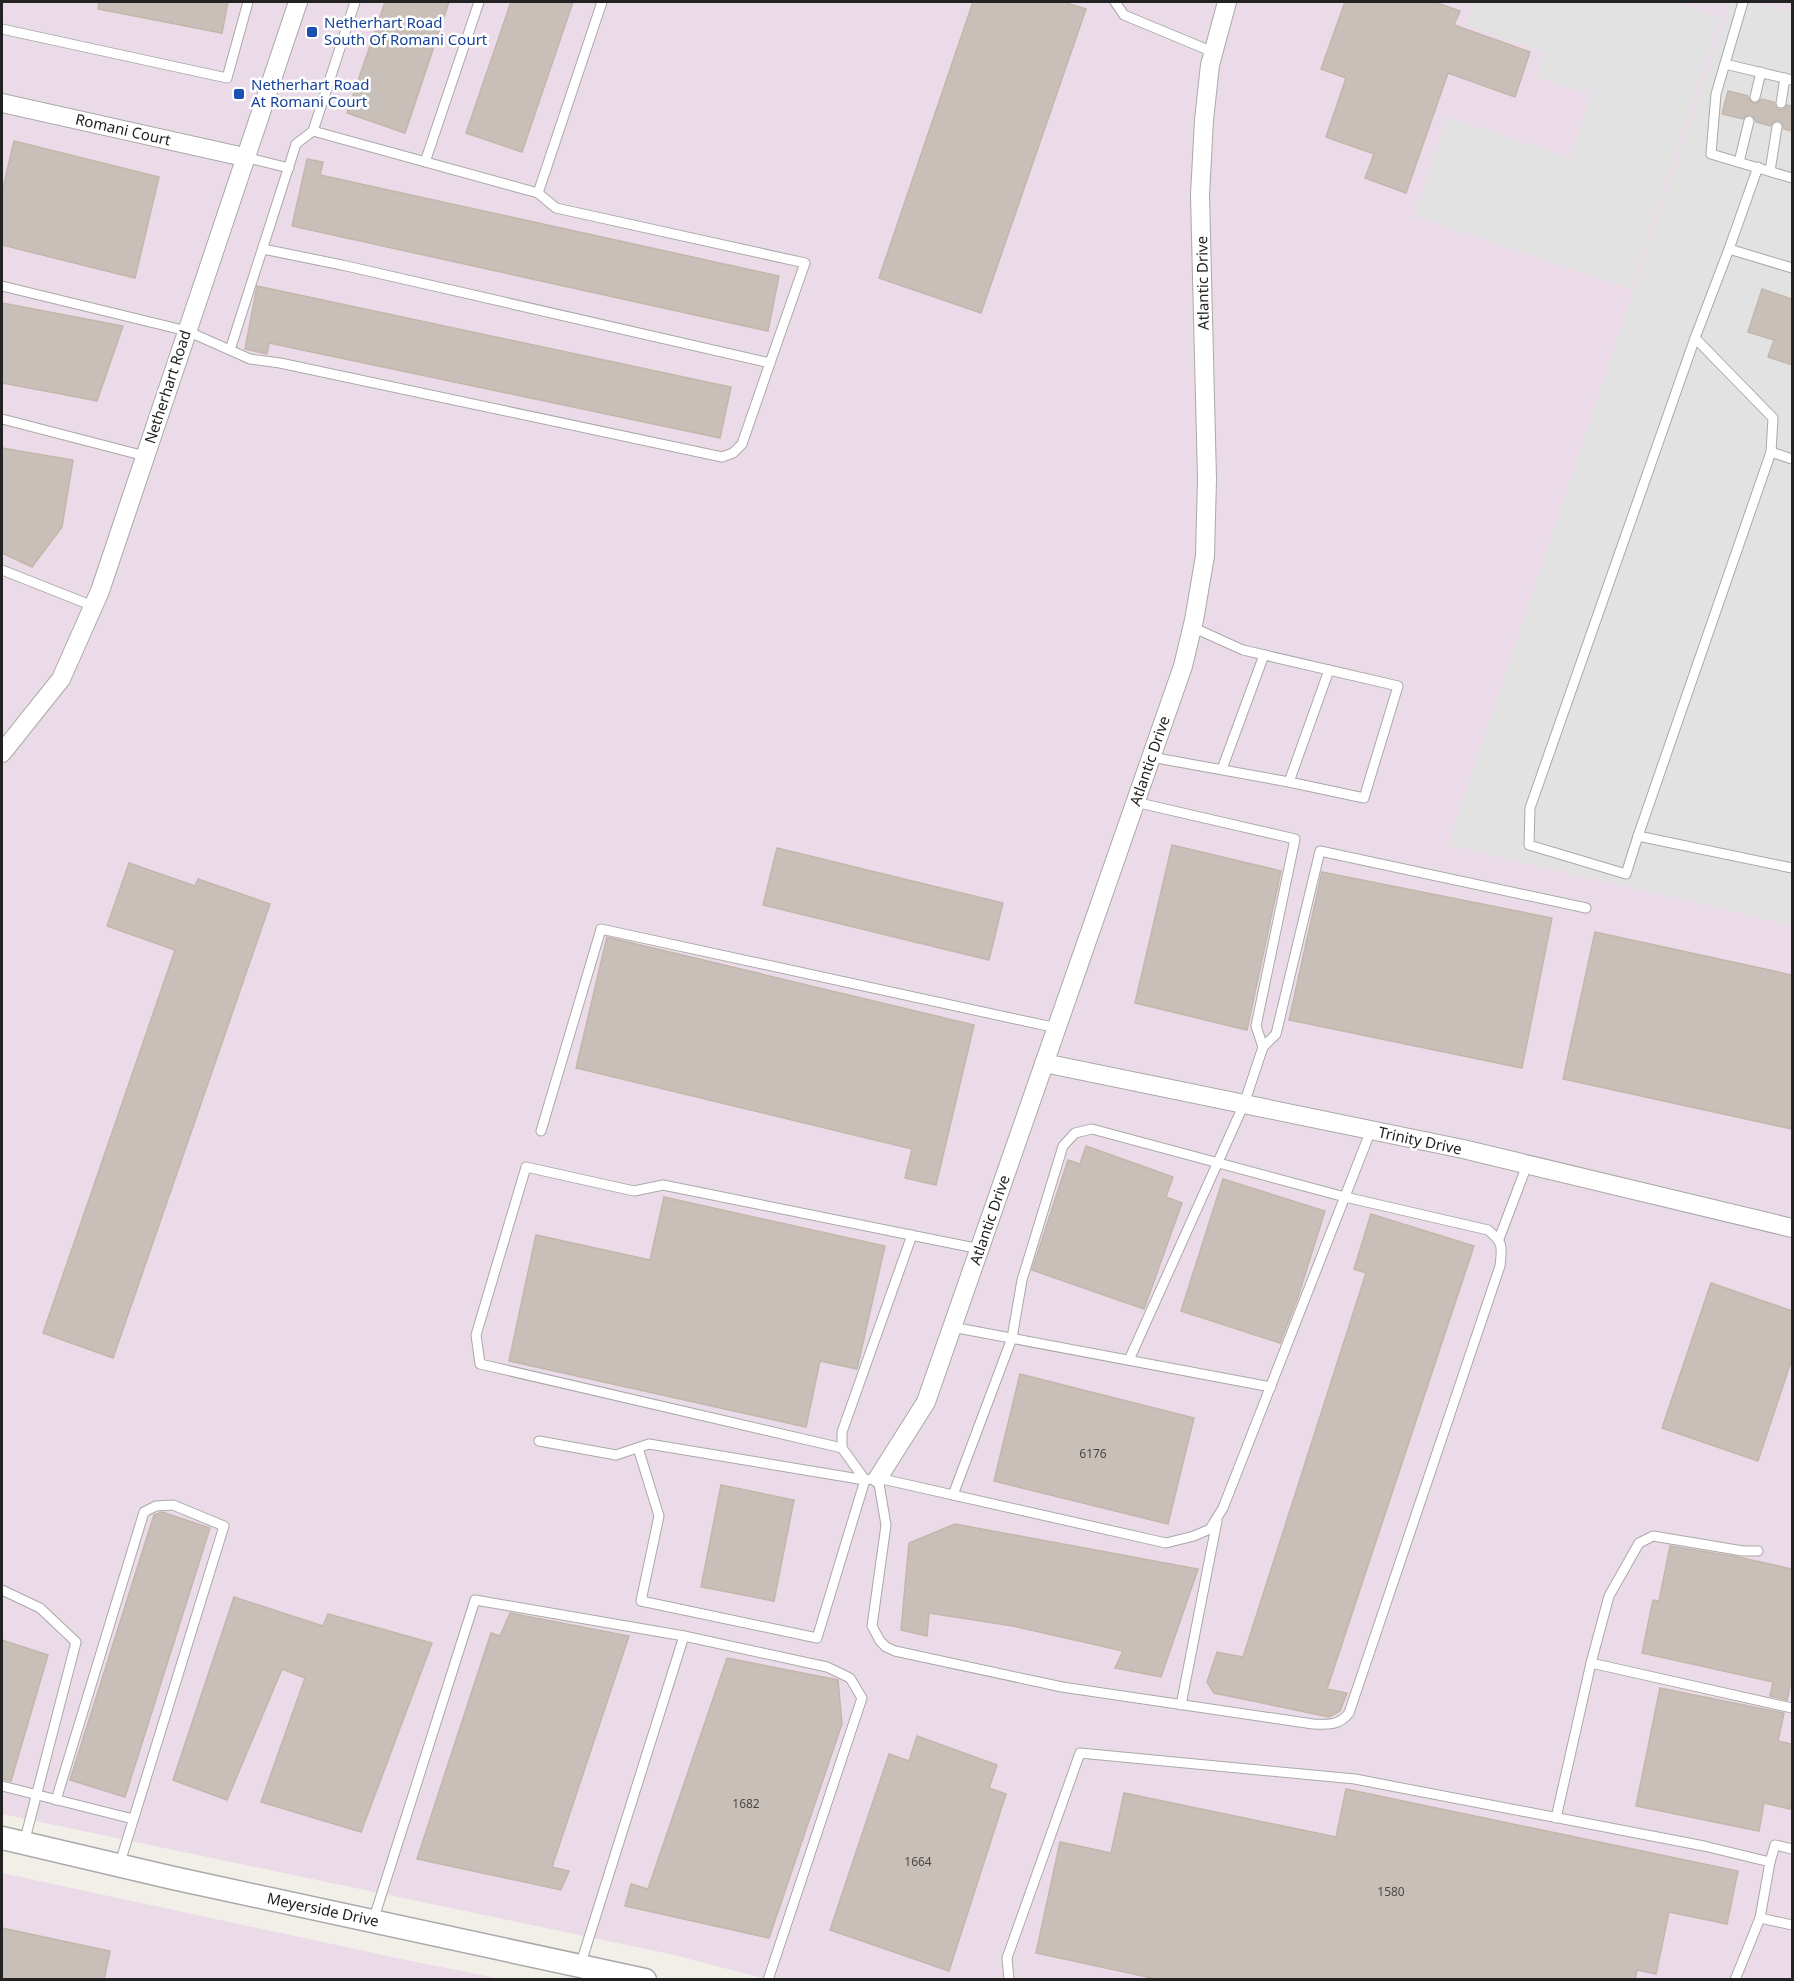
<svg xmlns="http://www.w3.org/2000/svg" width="1794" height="1981" viewBox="0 0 1794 1981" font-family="'Noto Sans',sans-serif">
<rect width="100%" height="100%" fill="#f2efe9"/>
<g fill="#ebdbe8">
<polygon points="2,2 1792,2 1792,1979 766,1979 670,1954 2,1814"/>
<polygon points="2,1873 411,1961 502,1979 2,1979"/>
</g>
<g fill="#e2e2e2">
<polygon points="1473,2 1675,2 1721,17 1631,289 1414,216 1447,117 1570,158 1594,85 1590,84 1587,94 1536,77 1544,52 1465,26"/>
<polygon points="1730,2 1750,2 1792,11 1792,925 1448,845"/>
</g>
<g fill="#c7bfb8" stroke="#c4b6ab" stroke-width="1.5">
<polygon points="99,2 228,2 222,33 98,9"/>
<polygon points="385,2 449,2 405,133 347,113"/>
<polygon points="511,2 573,2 522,152 466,133"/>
<polygon points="973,2 1063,2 1086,9 981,313 879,278"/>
<polygon points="1345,2 1434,2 1460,11 1454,25 1530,52 1515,97 1448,73 1406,193 1365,178 1374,154 1326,137 1346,78 1321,69"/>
<polygon points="1728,91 1748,96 1749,99 1753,103 1757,103 1762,99 1774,102 1775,106 1779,110 1784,109 1787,105 1792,106 1792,131 1784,129 1783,124 1779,120 1774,121 1770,126 1756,122 1754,117 1750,114 1745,116 1743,119 1722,114"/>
<polygon points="14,141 159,177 135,278 2,245 2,192"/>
<polygon points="307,159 323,162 320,175 779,276 768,331 292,226"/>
<polygon points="257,286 731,387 720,438 269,343 267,354 245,349"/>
<polygon points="1762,289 1792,299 1792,365 1768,357 1774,340 1748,332"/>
<polygon points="2,303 123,326 97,401 2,383"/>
<polygon points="2,448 73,460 62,527 32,567 2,553"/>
<polygon points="1172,845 1281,871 1247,1030 1135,1003"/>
<polygon points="777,848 1003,903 989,960 763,905"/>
<polygon points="129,863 195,886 198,879 270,904 113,1358 43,1333 175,950 107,926"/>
<polygon points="1322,872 1552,918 1522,1068 1289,1020"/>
<polygon points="1595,932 1792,975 1792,1129 1563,1079"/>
<polygon points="607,937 974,1025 936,1185 905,1178 912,1149 576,1068"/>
<polygon points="1086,1146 1173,1177 1166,1197 1182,1203 1144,1309 1032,1270 1068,1160 1080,1164"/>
<polygon points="1223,1179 1325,1211 1298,1297 1280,1343 1181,1311"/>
<polygon points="664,1197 885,1246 857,1369 820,1361 806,1427 509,1361 536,1235 650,1260"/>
<polygon points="1371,1214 1474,1246 1327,1689 1347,1693 1340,1711 1329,1717 1214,1693 1207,1682 1217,1652 1243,1657 1366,1273 1354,1269"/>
<polygon points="1711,1283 1792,1311 1792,1359 1758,1461 1662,1428"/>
<polygon points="1020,1374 1194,1418 1168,1524 994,1481"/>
<polygon points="721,1485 794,1500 774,1601 701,1587"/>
<polygon points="162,1512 210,1528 125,1797 70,1780 154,1515"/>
<polygon points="955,1524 1198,1569 1161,1677 1115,1668 1123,1651 1013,1626 929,1613 927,1636 901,1630 909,1543"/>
<polygon points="1670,1546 1738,1557 1792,1569 1792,1686 1790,1686 1787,1700 1770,1696 1773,1682 1642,1653 1653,1600 1659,1601"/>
<polygon points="234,1597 323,1626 328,1614 432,1643 361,1832 261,1802 305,1678 282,1669 227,1800 173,1780"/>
<polygon points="510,1613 629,1636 552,1867 569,1871 561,1890 417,1859 491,1633 500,1636"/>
<polygon points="2,1640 48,1655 11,1781 2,1779"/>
<polygon points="727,1658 838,1680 842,1724 769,1938 625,1906 631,1884 648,1889"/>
<polygon points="1660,1688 1784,1713 1778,1741 1792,1744 1792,1798 1790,1809 1764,1803 1759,1831 1636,1806"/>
<polygon points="917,1736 997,1765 989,1788 1006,1794 949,1971 830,1930 889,1754 909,1761"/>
<polygon points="1346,1789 1738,1871 1727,1924 1669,1912 1656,1974 1637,1970 1635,1980 1161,1980 1036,1953 1060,1842 1111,1853 1124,1793 1336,1837"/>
<polygon points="2,1928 110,1951 104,1980 2,1980"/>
</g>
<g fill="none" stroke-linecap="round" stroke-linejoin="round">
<g stroke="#a9a9a9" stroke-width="11">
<g id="service">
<polyline points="355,2 313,131 538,193 602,2"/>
<polyline points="1115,2 1124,15 1213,52"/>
<polyline points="1743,2 1716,94 1711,154 1792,178"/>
<polyline points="2,29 227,78 248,2"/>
<polyline points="1725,64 1792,80"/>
<polyline points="1755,97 1761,72"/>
<polyline points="1781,103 1785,78"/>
<polyline points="244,157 289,168"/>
<polyline points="425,162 479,2"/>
<polyline points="1739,162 1749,121"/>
<polyline points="1758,167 1729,249 1792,268"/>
<polyline points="1770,171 1777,127"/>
<polyline points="538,193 556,208 805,263 770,363"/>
<polyline points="2,286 187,331 250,359 280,363 722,457 733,453 742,444 770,363 342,265 263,249"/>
<polyline points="1695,338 1773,418 1771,452"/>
<polyline points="230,350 296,144 313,131"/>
<polyline points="2,419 145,456"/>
<polyline points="1792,459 1771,452 1638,836 1792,868"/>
<polyline points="2,570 93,606"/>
<polyline points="1151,757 1289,782 1364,798 1398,686 1243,650 1192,627"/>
<polyline points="1222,769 1264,655"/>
<polyline points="1289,782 1329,670"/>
<polyline points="1638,836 1626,874 1529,845 1530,808 1695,338 1729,249"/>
<polyline points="1263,1047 1276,1034 1320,851 1586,908"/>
<polyline points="541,1131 601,929 1057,1028"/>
<polyline points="1499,1239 1527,1165"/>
<polyline points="952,1327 1271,1387"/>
<polyline points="1129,1360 1244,1104 1263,1047 1256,1026 1295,839 1135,802"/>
<polyline points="539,1441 616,1455 649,1444 865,1480 878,1478 1166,1543 1194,1536 1210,1529 1223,1508 1371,1130"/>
<polyline points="638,1448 659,1516 641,1601 817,1638 865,1480 842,1448 842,1432 912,1235"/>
<polyline points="842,1448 480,1364 476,1335 526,1167 634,1191 663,1185 980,1249"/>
<path d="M878 1478 886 1525 872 1626 880 1641 886 1647 895 1651 1062 1687 1313 1724C1328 1725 1340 1725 1349 1713L1500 1266C1502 1247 1504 1243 1488 1230L1345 1197 1092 1129 1075 1133 1063 1146 1022 1280 1012 1338 953 1495"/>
<polyline points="1758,1551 1743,1551 1653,1536 1639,1543 1609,1596 1591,1663 1792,1708"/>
<polyline points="2,1590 40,1608 76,1642 24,1843"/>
<polyline points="684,1636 827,1667 850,1678 862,1698 768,1980"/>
<polyline points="1181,1705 1217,1521"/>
<polyline points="2,1786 133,1819"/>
<polyline points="56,1800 144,1512 156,1506 173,1505 224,1526 119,1866"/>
<polyline points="1556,1818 1591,1663"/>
<polyline points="1770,1862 1775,1845 1792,1849"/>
<polyline points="1760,1918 1792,1925"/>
<polyline points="373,1921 475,1600 684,1636 580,1966"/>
<polyline points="1009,1980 1007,1958 1080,1753 1355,1779 1704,1846 1770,1862 1760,1918 1735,1980"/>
</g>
</g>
<g stroke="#a9a9a9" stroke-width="20">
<g id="minor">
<polyline points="2,103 244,157"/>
<polyline points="2,753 61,679 100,591 298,2"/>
<polyline points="1044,1063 1463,1149 1792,1228"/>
<polyline points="878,1478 926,1402 1183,666 1194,620 1205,556 1207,479 1200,195 1204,120 1210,65 1227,2"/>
</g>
</g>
<g stroke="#a9a9a9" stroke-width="25">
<polyline id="tertiary" points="2,1838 173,1878 645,1980"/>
</g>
<use href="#service" stroke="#fff" stroke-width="9"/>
<use href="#minor" stroke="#fff" stroke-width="18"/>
<use href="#tertiary" stroke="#fff" stroke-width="22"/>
</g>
<g fill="#1a4fb4" stroke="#fff" stroke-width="2">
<rect x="306" y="26" width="12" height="12" rx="3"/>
<rect x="233" y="88" width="12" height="12" rx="3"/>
</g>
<g text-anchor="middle" stroke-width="5" stroke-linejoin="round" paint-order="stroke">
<g font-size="12" fill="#4b4948">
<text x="1093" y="1458">6176</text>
<text x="746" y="1808">1682</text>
<text x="918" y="1866">1664</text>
<text x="1391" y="1896">1580</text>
</g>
<g font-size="15" fill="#164399" stroke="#fff" text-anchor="start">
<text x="324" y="28">Netherhart Road<tspan x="324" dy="17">South Of Romani Court</tspan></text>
<text x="251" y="90">Netherhart Road<tspan x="251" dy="17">At Romani Court</tspan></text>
</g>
<g font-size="15" fill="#222" stroke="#fff">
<text transform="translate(123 130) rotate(13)" y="5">Romani Court</text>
<text transform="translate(1203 283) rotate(-91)" y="5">Atlantic Drive</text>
<text transform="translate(168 387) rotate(-72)" y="5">Netherhart Road</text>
<text transform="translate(1150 761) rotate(-71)" y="5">Atlantic Drive</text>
<text transform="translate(1420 1141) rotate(12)" y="5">Trinity Drive</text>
<text transform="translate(990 1220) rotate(-71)" y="5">Atlantic Drive</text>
<text transform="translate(323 1910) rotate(12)" y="5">Meyerside Drive</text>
</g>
</g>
<rect width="1794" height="1981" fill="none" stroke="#222222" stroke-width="6"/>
</svg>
